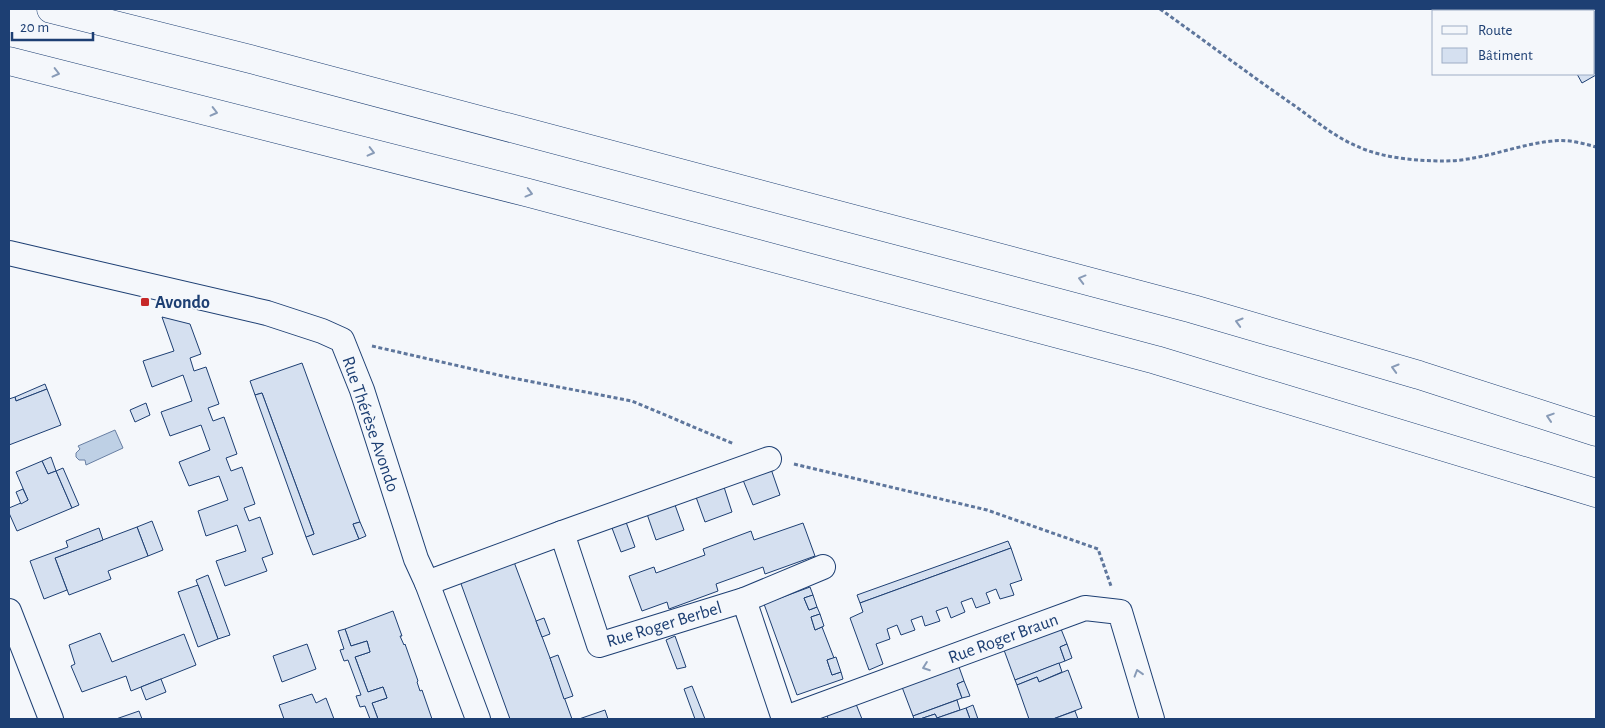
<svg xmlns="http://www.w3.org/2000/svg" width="1605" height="728" viewBox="0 0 1605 728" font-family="'Alegreya Sans',sans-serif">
<rect width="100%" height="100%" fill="#f4f7fb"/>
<polygon fill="#bed0e5" stroke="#687fa3" points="115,430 123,448 86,465 85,460 79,460 76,457 76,453 80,449 78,446"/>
<g fill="#d5e0f0" stroke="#1d3f73">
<polygon points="1544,9 1596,9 1596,75 1582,83 1577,74 1594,74 1594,11 1546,11"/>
<polygon points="162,317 190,324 201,354 190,358 194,371 206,367 219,404 208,408 213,421 224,417 237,454 226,458 231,471 242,467 255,504 244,508 249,521 260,517 273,554 262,558 267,571 225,586 216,561 246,551 237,525 206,536 198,511 228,500 219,476 189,486 179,462 210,450 201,425 170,436 161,412 192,401 183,375 152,387 143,361 174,351"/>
<polygon points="302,363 360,522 353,524 359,539 313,555 306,537 314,534 262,393 255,395 250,381"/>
<polygon points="45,384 47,389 16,401 15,397"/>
<polygon points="47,389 61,425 9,445 9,399 15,397 16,401"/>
<polygon points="262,393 314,534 306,537 255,395"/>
<polygon points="146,403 150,415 135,422 130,410"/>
<polygon points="51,457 56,471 48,474 42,461"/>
<polygon points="42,461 48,474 56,471 72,508 17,531 9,513 9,508 28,500 16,472"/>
<polygon points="63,468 79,505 72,508 56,471"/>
<polygon points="771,469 780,495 753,505 743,480"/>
<polygon points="724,487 732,512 705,522 696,497"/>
<polygon points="23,489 28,500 21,504 16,492"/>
<polygon points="675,505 684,530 656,540 647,514"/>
<polygon points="152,521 163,550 148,556 137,527"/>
<polygon points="360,522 366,536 359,539 353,524"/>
<polygon points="626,522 635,547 621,552 612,528"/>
<polygon points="803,523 815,556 765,574 763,567 716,584 718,591 669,609 667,602 642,611 629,576 654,567 656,573 705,555 703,549 751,531 754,540"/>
<polygon points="137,527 148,556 108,571 111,579 69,595 55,558"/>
<polygon points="99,528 103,540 55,558 67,590 44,599 30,561 68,547 66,541"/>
<polygon points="1008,541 1011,548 860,603 857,595"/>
<polygon points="1011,548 1022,580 1010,584 1014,595 1000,599 996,589 986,593 990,603 976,608 972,598 961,602 965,612 951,618 947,607 936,611 940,621 925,626 922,616 911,620 915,630 901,635 897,625 887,629 890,639 876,644 883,664 869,670 850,618 863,612 860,603"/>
<polygon points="514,562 550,658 572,719 510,719 460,581"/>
<polygon points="208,575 230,635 218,639 196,580"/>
<polygon points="198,585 218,639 198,647 178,592"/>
<polygon points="810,587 813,595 804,598 809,610 817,607 820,614 811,617 815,630 822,627 834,658 827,660 832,675 841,672 843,679 797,695 764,604"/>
<polygon points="813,595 817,607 809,610 804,598"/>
<polygon points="393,611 402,636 400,636 404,645 405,644 418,681 417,682 420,691 422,690 432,719 378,719 372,703 387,698 383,687 368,692 355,657 370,652 367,641 351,646 345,629"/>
<polygon points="820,614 824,626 815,630 811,617"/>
<polygon points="544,618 550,634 542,637 536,621"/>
<polygon points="345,629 351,646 367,641 370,652 355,657 368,692 383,687 387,698 372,703 378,719 370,719 365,706 360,707 356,696 361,695 348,660 344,661 340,650 344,649 338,631"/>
<polygon points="1061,629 1067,644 1060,647 1065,661 1015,680 1004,650"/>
<polygon points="100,633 112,662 184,634 196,665 131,691 126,676 82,692 71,666 75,664 69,645"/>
<polygon points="675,636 686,667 677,669 666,640"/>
<polygon points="307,644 316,669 282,682 273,656"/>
<polygon points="1067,644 1072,658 1065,661 1060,647"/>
<polygon points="558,655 573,696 564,699 550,658"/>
<polygon points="836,657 841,672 832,675 827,660"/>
<polygon points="1059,663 1062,672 1039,682 1037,677 1017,685 1015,680"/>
<polygon points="959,667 964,681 957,684 962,698 913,716 902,687"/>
<polygon points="1068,670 1082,708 1053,719 1029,719 1017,685 1037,677 1039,682"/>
<polygon points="161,679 166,692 146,700 141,687"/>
<polygon points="964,681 970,696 962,698 957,684"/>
<polygon points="692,686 705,719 695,719 684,689"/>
<polygon points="312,694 316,703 326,698 334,719 284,719 279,705"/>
<polygon points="957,700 960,710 937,718 935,714 920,719 914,719 913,716"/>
<polygon points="856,704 862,719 828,719 827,715"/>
<polygon points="973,705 978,719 970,719 966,708"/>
<polygon points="966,708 970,719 920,719 935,714 937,718"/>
<polygon points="605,710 608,719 579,719"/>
<polygon points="139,711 142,719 116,719"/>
<polygon points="1075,711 1078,719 1053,719"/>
</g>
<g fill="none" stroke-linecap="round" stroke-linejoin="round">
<g stroke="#1d3f73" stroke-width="26">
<g id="minor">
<polyline points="9,253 267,313 322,331 342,340 362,390 416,559 427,583 478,719"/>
<polyline points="562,533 769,459"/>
<polyline points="427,583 562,533 599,645 744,600 784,719"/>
<polyline points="744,600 823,567"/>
<polyline points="9,611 51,719"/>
<polyline points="783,719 1085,608 1120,612 1152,719"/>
</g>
</g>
<g stroke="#1d3f73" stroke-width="29">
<g id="motorway">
<polyline points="51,9 254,60 1193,309 1419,375 1596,432"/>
<polyline points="9,61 529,193 1156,360 1596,493"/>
</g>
</g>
<g stroke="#5e769c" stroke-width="3" stroke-dasharray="4 2.5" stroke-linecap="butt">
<path d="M1160 9C1205 41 1250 75 1295 106 1316 121 1336 138 1359 147 1382 158 1419 161 1444 161 1481 161 1515 145 1552 141 1567 139 1582 143 1596 147"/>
<polyline points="372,346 507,377 632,401 734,444"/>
<polyline points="794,464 987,510 1098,549 1111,586"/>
</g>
<use href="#minor" stroke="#f4f7fb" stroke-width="24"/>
<use href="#motorway" stroke="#f4f7fb" stroke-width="28"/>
</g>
<defs><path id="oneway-chevron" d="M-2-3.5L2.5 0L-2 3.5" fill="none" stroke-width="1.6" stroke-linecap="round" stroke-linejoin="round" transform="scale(1.25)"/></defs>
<g stroke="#889bb7">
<use href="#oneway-chevron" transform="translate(56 73) rotate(14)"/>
<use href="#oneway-chevron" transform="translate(214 112) rotate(14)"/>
<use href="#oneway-chevron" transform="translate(371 152) rotate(14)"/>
<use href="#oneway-chevron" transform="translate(529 193) rotate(15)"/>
<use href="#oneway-chevron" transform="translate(1082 279) rotate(-165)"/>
<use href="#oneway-chevron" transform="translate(1239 322) rotate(-164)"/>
<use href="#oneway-chevron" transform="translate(1395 368) rotate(-164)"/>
<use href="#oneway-chevron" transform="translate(1550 417) rotate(-162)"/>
<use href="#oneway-chevron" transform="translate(926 667) rotate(160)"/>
<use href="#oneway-chevron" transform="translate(1138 673) rotate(-107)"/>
</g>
<rect fill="#c62828" stroke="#f4f7fb" stroke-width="2" x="140" y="297" width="10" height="10" rx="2.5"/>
<g text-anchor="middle" stroke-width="4" stroke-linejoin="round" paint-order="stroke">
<g font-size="18" font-weight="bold" fill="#1d3f73" stroke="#f4f7fb" text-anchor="start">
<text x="155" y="308">Avondo</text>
</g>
<g font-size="18" fill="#1d3f73" stroke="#f4f7fb">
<text transform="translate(371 424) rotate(71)" y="6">Rue Thérèse Avondo</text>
<text transform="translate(664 624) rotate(-17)" y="6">Rue Roger Berbel</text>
<text transform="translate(1003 638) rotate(-20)" y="6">Rue Roger Braun</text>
</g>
</g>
<rect width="1605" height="728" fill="none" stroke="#1d3f73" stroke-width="20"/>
<rect x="1432" y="10" width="162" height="65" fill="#f4f7fb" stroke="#9eadc5"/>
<rect x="1442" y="26" width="25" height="8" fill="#f4f7fb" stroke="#9eadc5"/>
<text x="1478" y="35" font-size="15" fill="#1d3f73">Route</text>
<rect x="1442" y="48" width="25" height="15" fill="#d5e0f0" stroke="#9eadc5"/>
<text x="1478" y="60" font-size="15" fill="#1d3f73">Bâtiment</text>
<path d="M12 32v8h81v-8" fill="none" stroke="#1d3f73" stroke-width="2.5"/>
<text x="20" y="32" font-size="15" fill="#1d3f73" stroke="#f4f7fb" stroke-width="4" paint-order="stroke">20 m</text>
</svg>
